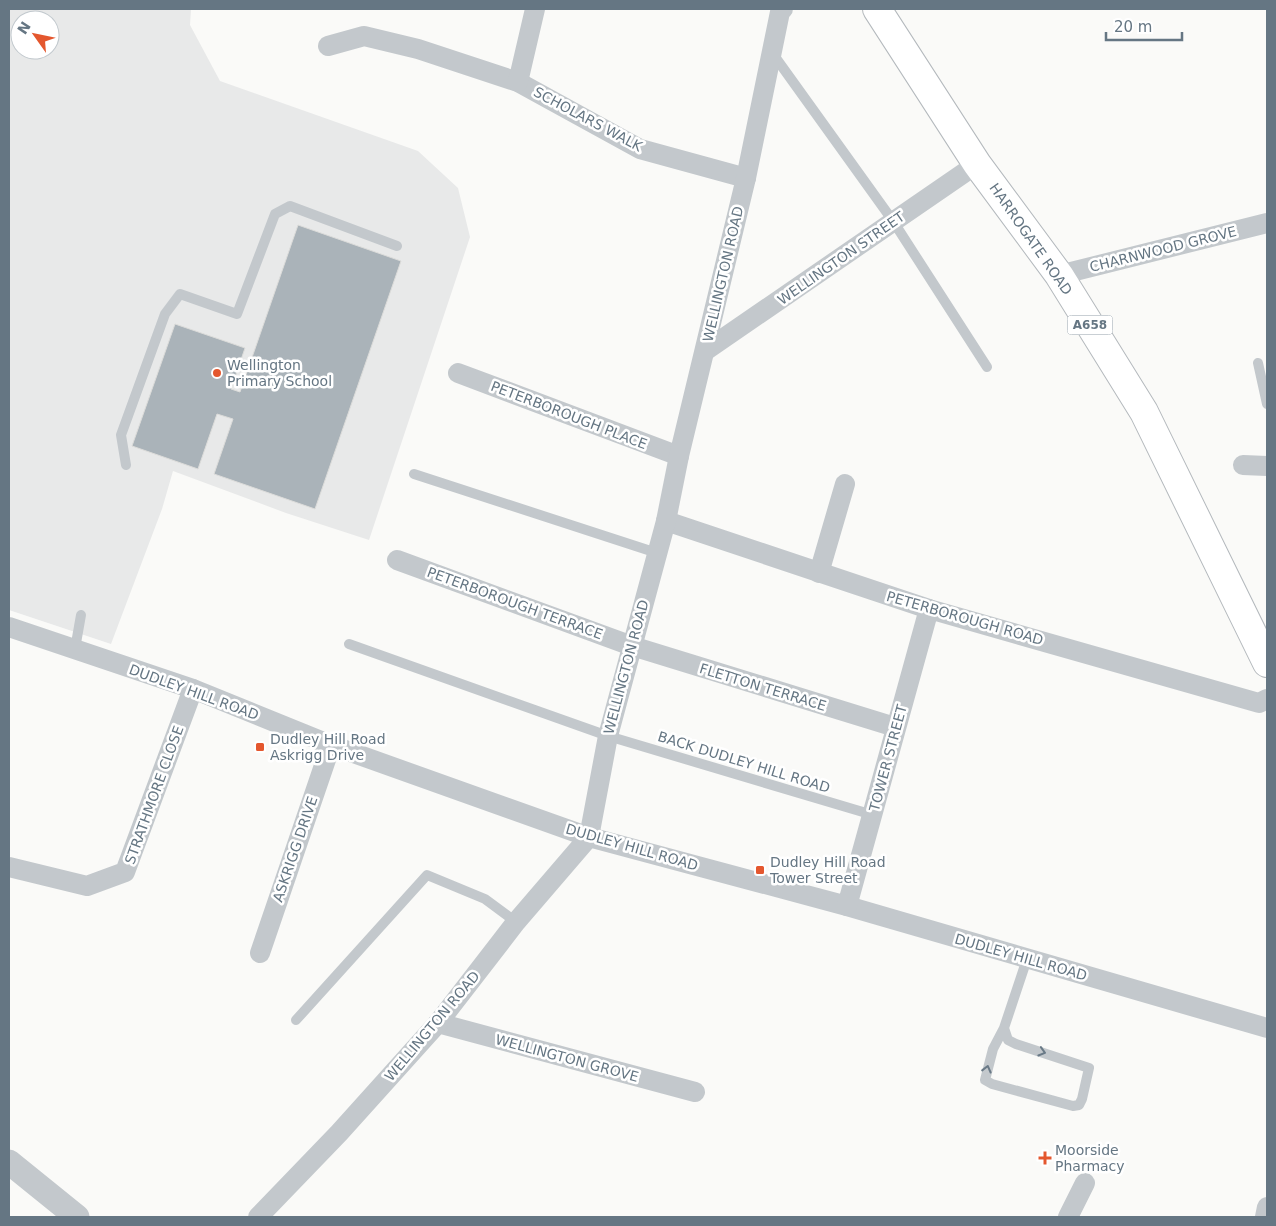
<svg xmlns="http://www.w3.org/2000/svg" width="1276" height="1226" viewBox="0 0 1276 1226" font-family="'DejaVu Sans',sans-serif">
<rect width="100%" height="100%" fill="#fafaf8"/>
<path fill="#e8e9e9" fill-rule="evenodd" d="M9 9H191L190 25 220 81 418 151 458 188 470 237 369 540 286 513 173 471 162 509 111 644 9 610ZM20 20H50V50H20Z"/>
<polygon fill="#aab3b9" stroke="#dcdcda" points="298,225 401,261 315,509 214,474 233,419 217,414 198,469 132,446 175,324 245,348 231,389 240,392"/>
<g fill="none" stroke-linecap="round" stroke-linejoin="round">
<g stroke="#b4b9bd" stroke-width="30">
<polyline id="trunk" points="877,9 977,164 1059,275 1144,412 1267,663"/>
</g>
<g stroke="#c3c8cc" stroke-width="10">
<polyline points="773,54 893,221 987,367"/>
<polyline points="1258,363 1267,404"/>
<polyline points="126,465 121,435 165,314 180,294 237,314 275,214 290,206 397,246"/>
<polyline points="414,474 657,553"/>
<polyline points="349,644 608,736 873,815"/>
<polyline points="75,649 81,615"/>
<polyline points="296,1020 427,875 485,899 516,922"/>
<polyline points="1004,1028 1008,1040 1016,1044 1089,1068 1082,1099 1079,1105 1073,1106 992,1084 985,1080 993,1049 1004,1028 1027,959"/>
</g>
<g stroke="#c3c8cc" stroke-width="20">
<polyline points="328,46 364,36 418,49 518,82 640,149 746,178"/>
<polyline points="518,82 535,9"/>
<polyline points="1059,275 1267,223"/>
<polyline points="705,351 977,164"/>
<polyline points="458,373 679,456"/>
<polyline points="1243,465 1267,466"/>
<polyline points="666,521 929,609 1259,703 1267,699"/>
<polyline points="397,560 632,646 895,727"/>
<polyline points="819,573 845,484"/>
<polyline points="9,627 193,689 331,745 589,837 847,906 1267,1028"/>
<polyline points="9,867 87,886 125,872 193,689"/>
<polyline points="847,906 929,609"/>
<polyline points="260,953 331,745"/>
<polyline points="438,1023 695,1092"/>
<polyline points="258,1217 339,1133 438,1023 516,922 589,837 608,736 666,521 679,456 746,178 780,12 783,9"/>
<polyline points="1068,1217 1085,1183"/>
<polyline points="1265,1217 1267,1207"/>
</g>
<polyline stroke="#c3c8cc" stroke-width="25" points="9,1162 77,1217"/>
<use href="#trunk" stroke="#fff" stroke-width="28"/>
</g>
<defs><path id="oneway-chevron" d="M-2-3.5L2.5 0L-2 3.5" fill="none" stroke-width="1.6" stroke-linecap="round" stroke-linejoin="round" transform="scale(1.25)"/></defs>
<g stroke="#6a7a87">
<use href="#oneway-chevron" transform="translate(1042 1052) rotate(17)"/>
<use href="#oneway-chevron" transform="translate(987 1069) rotate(-76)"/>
</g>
<g fill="#e4572e" stroke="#fff" stroke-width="2">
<circle cx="217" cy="373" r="5"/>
<rect x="255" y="742" width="10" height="10" rx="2.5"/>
<rect x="755" y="865" width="10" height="10" rx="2.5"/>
<path d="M1042.5 1150.5h5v5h5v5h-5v5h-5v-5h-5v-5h5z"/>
</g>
<g text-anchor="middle" stroke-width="5" stroke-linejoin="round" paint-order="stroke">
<rect fill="#fff" stroke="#939fa8" stroke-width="1" x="1067.5" y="315.5" width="45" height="19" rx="4"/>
<g font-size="12" font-weight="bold" fill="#657683">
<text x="1090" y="329">A658</text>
</g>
<g font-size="14" fill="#657683" stroke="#fff">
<text transform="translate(588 119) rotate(28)" y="5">SCHOLARS WALK</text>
<text transform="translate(1031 239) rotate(55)" y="5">HARROGATE ROAD</text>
<text transform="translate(1163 249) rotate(-14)" y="5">CHARNWOOD GROVE</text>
<text transform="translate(841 258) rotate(-35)" y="5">WELLINGTON STREET</text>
<text transform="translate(723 274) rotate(-77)" y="5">WELLINGTON ROAD</text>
<text transform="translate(569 415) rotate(21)" y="5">PETERBOROUGH PLACE</text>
<text transform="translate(515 603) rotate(20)" y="5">PETERBOROUGH TERRACE</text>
<text transform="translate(965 618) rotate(16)" y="5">PETERBOROUGH ROAD</text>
<text transform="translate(626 667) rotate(-75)" y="5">WELLINGTON ROAD</text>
<text transform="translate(763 687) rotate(17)" y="5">FLETTON TERRACE</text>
<text transform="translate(194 692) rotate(20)" y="5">DUDLEY HILL ROAD</text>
<text transform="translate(888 758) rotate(-75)" y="5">TOWER STREET</text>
<text transform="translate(744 762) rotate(17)" y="5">BACK DUDLEY HILL ROAD</text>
<text transform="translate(154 795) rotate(-70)" y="5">STRATHMORE CLOSE</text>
<text transform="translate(632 847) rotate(16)" y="5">DUDLEY HILL ROAD</text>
<text transform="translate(295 849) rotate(-71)" y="5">ASKRIGG DRIVE</text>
<text transform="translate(1021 957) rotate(16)" y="5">DUDLEY HILL ROAD</text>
<text transform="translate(432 1026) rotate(-50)" y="5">WELLINGTON ROAD</text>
<text transform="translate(567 1058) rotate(15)" y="5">WELLINGTON GROVE</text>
</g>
<g font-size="14" fill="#657683" stroke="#fff" text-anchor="start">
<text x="227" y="370">Wellington<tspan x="227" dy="16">Primary School</tspan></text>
<text x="270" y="744">Dudley Hill Road<tspan x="270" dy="16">Askrigg Drive</tspan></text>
<text x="770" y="867">Dudley Hill Road<tspan x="770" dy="16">Tower Street</tspan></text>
<text x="1055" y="1155">Moorside<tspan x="1055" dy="16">Pharmacy</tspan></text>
</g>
</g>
<rect width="1276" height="1226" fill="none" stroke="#657683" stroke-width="20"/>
<g transform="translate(35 35) rotate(303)"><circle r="24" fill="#ffffff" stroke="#c1c8cd"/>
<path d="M0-4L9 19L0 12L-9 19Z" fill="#e4572e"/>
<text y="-8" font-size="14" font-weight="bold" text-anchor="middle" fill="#657683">N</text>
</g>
<path d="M1106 32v8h76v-8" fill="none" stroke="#657683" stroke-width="2.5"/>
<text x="1114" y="32" font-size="15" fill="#657683" stroke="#ffffff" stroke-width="4" paint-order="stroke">20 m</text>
</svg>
